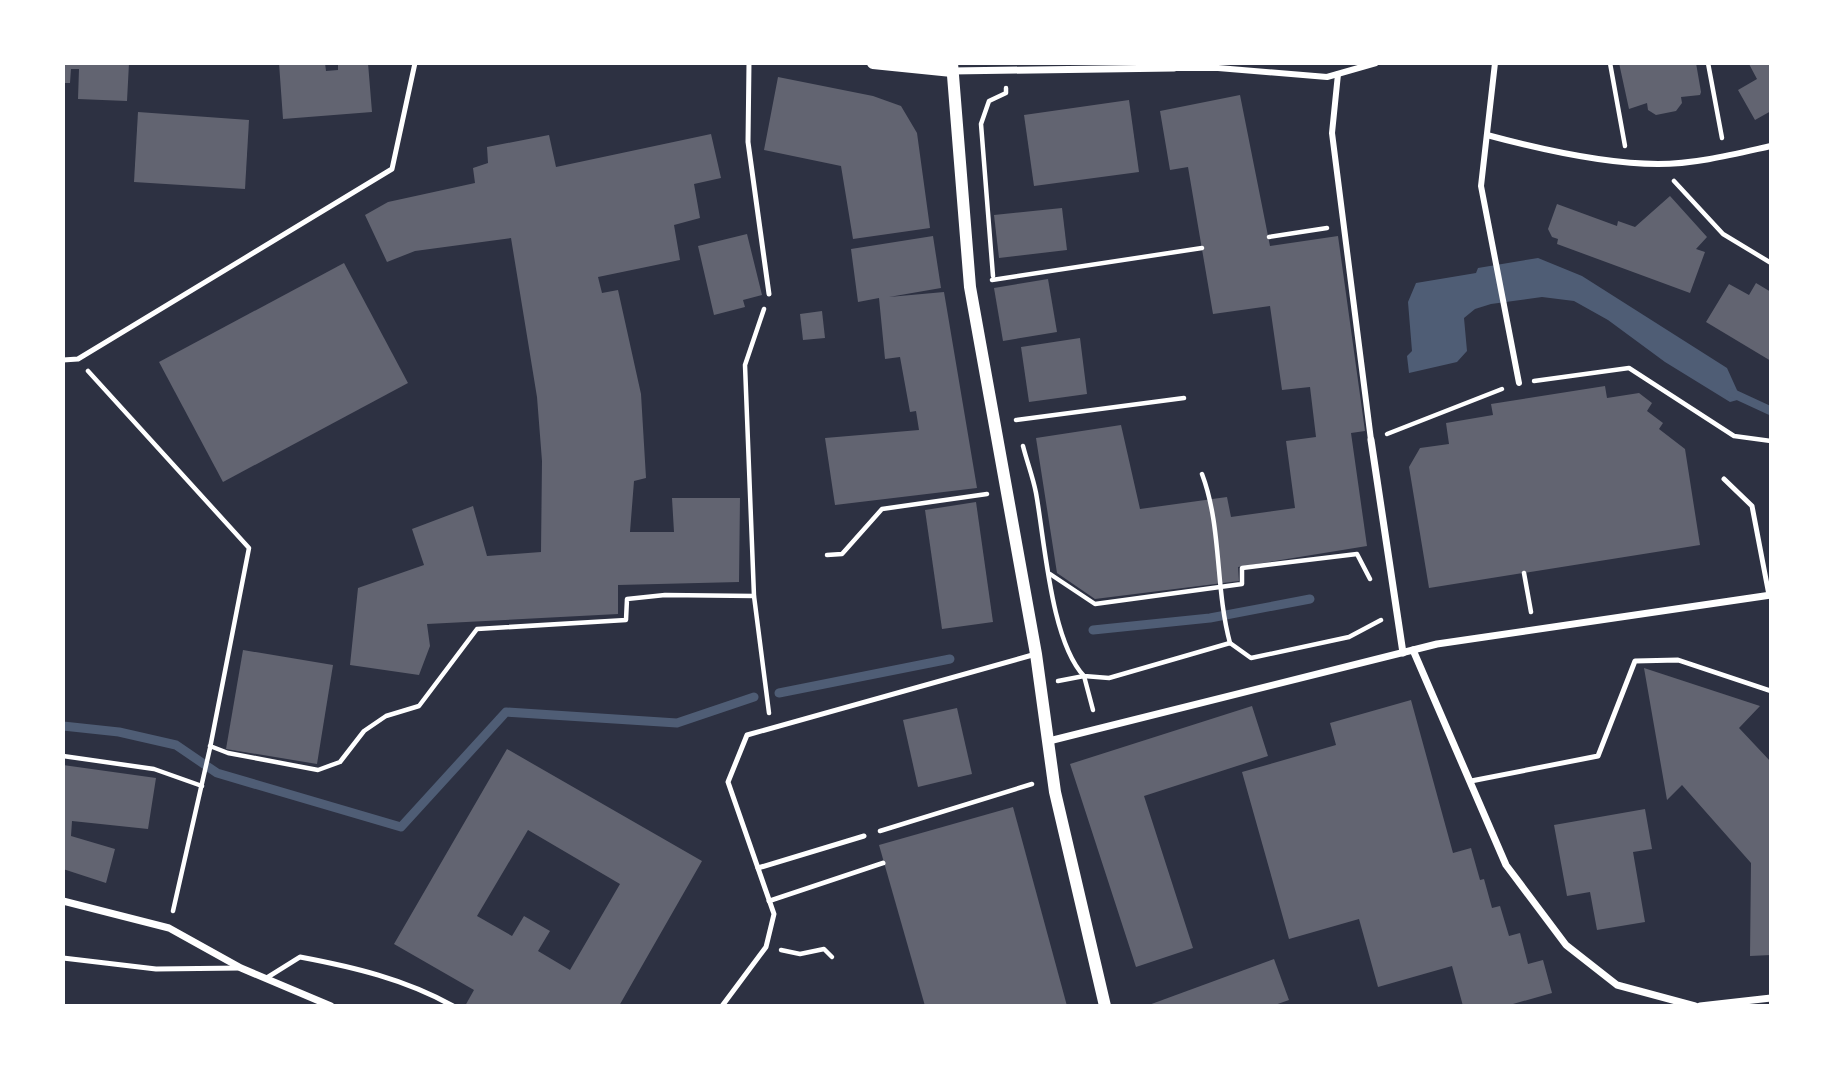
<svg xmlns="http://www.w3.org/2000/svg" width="1834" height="1069" viewBox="0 0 1834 1069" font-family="'IBM Plex Sans',sans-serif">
<rect width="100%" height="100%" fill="#2d3142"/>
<polygon fill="#4f5d75" points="1538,258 1582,276 1727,368 1741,399 1730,402 1665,362 1608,320 1574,301 1542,297 1491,304 1475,309 1464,318 1467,351 1457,362 1409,373 1407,356 1412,351 1408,302 1416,283 1476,273 1478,268"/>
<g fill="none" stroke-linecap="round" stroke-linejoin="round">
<g stroke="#4f5d75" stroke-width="9">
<polyline points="1732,393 1771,411"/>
<polyline points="1093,630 1210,618 1310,599"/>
<polyline points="779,693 950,659"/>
<polyline points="63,726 119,732 176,745 217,773 401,827 506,712 677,723 754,697"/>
</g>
</g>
<g fill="#626471" fill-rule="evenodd">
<polygon points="63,63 129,63 127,101 78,99 79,69 71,69 70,83 63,83"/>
<polygon points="279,63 325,63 326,71 338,70 338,63 368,63 372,112 283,119"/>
<polygon points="1619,63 1696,63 1701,92 1700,95 1681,97 1682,103 1676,111 1656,115 1648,110 1647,103 1629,109"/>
<polygon points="1771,63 1771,111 1755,120 1738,90 1757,79 1749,64"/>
<polygon points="778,77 873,96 901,106 917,133 930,228 853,239 841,166 764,150"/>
<polygon points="1240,95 1270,246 1338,236 1365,431 1351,433 1367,546 1238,567 1239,581 1095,599 1057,573 1036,438 1121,425 1140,509 1227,497 1231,517 1295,508 1286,441 1316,437 1310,387 1282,390 1270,306 1213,314 1188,167 1170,170 1160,111"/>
<polygon points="1129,100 1139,172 1034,186 1024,115"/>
<polygon points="138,112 249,120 245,189 134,182"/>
<polygon points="711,134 721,178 694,184 700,218 674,225 680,260 598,277 602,293 618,290 641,394 646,478 634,481 630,532 674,532 672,498 740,498 739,582 618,585 618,614 427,624 430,646 419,675 350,665 358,588 424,565 412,529 473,506 487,556 541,552 542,461 537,397 511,238 415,251 387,262 365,215 388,202 475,183 473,168 488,163 487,147 549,135 556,167"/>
<polygon points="1670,196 1707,237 1696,249 1705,252 1690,293 1557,244 1558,239 1552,237 1548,229 1557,204 1617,226 1618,221 1635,227"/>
<polygon points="1062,208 1067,250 999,258 994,215"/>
<polygon points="747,234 762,295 743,300 745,307 714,315 698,246"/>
<polygon points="933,236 941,288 889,297 944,292 977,488 835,505 825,438 919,430 916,411 910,412 900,357 885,359 879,298 858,302 851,249"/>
<polygon points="344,263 408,383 223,482 159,362"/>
<polygon points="1048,279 1057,332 1003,341 994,288"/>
<polygon points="1756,283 1771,292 1771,361 1706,322 1729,284 1749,295"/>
<polygon points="822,311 825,338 803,340 800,314"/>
<polygon points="1080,338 1087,394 1029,402 1021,347"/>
<polygon points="1605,386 1607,398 1639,393 1652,403 1647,411 1663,423 1659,429 1685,449 1700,545 1429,588 1409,467 1420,448 1449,444 1446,423 1493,415 1491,404"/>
<polygon points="976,502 993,622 942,629 925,510"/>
<polygon points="243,650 333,665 317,764 226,749"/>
<polygon points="1644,668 1760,706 1739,728 1771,762 1771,955 1750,956 1751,863 1682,785 1667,800"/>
<polygon points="1411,700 1453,853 1471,848 1480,880 1484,879 1492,908 1500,906 1509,936 1520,933 1528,964 1543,960 1552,993 1506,1006 1463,1006 1452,966 1378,987 1359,919 1289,939 1242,772 1336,745 1330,723"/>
<polygon points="1252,706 1268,756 1144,796 1193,948 1136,967 1070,764"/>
<polygon points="957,708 972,774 918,787 903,720"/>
<path d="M507 749 702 861 619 1006H465L474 990 394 944ZM528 830 620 884 570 970 538 951 550 931 524 916 512 936 477 916Z"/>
<polygon points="63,765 156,778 148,829 72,821 71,836 115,849 106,883 63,869"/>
<polygon points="1013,807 1067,1006 925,1006 879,845"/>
<polygon points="1645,809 1652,849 1633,852 1645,922 1597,930 1590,892 1567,896 1554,825"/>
<polygon points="1274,959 1289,1000 1272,1006 1146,1006"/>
</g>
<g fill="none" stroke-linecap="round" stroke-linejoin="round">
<g stroke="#fff" stroke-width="4.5">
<polyline points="1610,63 1625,146"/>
<polyline points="1708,63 1722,138"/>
<polyline points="1674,181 1723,234 1771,263"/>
<polyline points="1269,237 1327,228"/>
<polyline points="993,276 981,124 989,101 1006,93 1006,88"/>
<polyline points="992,280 1202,248"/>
<polyline points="764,309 745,365 754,596 769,713"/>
<polyline points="88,371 249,548 210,748 173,911"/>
<polyline points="1534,381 1629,368 1734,436 1771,441"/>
<polyline points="1016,420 1184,398"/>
<polyline points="1387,434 1502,389"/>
<path d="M1023 446C1027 462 1033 477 1036 493 1045 543 1051 641 1084 676L1109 678 1230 643 1251 658 1349 637 1381 620"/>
<path d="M1202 474C1222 527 1215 588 1230 643"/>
<polyline points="827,555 842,554 882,509 987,494"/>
<polyline points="1524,573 1531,612"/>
<polyline points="1050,574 1095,604 1242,584 1242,568 1357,554 1370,579"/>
<polyline points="1058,681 1084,676 1093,710"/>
<polyline points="210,746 228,753 318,770 340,762 364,731 386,716 419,706 477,629 626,620 627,599 665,595 754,596"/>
<polyline points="63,756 154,769 202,786"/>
<polyline points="880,831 1032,784"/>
<polyline points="781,950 800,954 824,949 832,957"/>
</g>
<g stroke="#fff" stroke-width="5">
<polyline points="749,63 748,142 769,294"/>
<polyline points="63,360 78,359 392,169 415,63"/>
<polyline points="1724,479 1752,506 1769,595"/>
<polyline points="1471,781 1598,756 1635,661 1678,660 1771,691"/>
<polyline points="758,868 864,836"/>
<polyline points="769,901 883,863"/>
<polyline points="63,958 156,969 241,968"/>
<path d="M268 977 300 957C353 967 405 979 453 1006"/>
<polyline points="722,1006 766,947 774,914 728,782 747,735 1036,654"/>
</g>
<g stroke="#fff" stroke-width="6">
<polyline points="1495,63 1481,186 1519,383"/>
<polyline points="1174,68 1218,68 1327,77 1376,63"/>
<polyline points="1338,74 1332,133 1371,440"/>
<path d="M1487 135C1539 149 1604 164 1658 164 1696 164 1735 154 1771 146"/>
</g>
<g stroke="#fff" stroke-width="7">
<polyline points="952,71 1174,68"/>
<polyline points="1371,440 1403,653"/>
<polyline points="1413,650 1506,865 1566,945 1617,985 1695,1006"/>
<polyline points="1049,741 1437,644 1771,595"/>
<polyline points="63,901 169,928 241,968 331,1006"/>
<polyline points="1700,1006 1771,998"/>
</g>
<g stroke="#fff" stroke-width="12">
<polyline points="873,63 952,71"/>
<polyline points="952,63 970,287 1036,654 1055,792 1105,1006"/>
</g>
</g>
<rect width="1834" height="1069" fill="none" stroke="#ffffff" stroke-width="130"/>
</svg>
